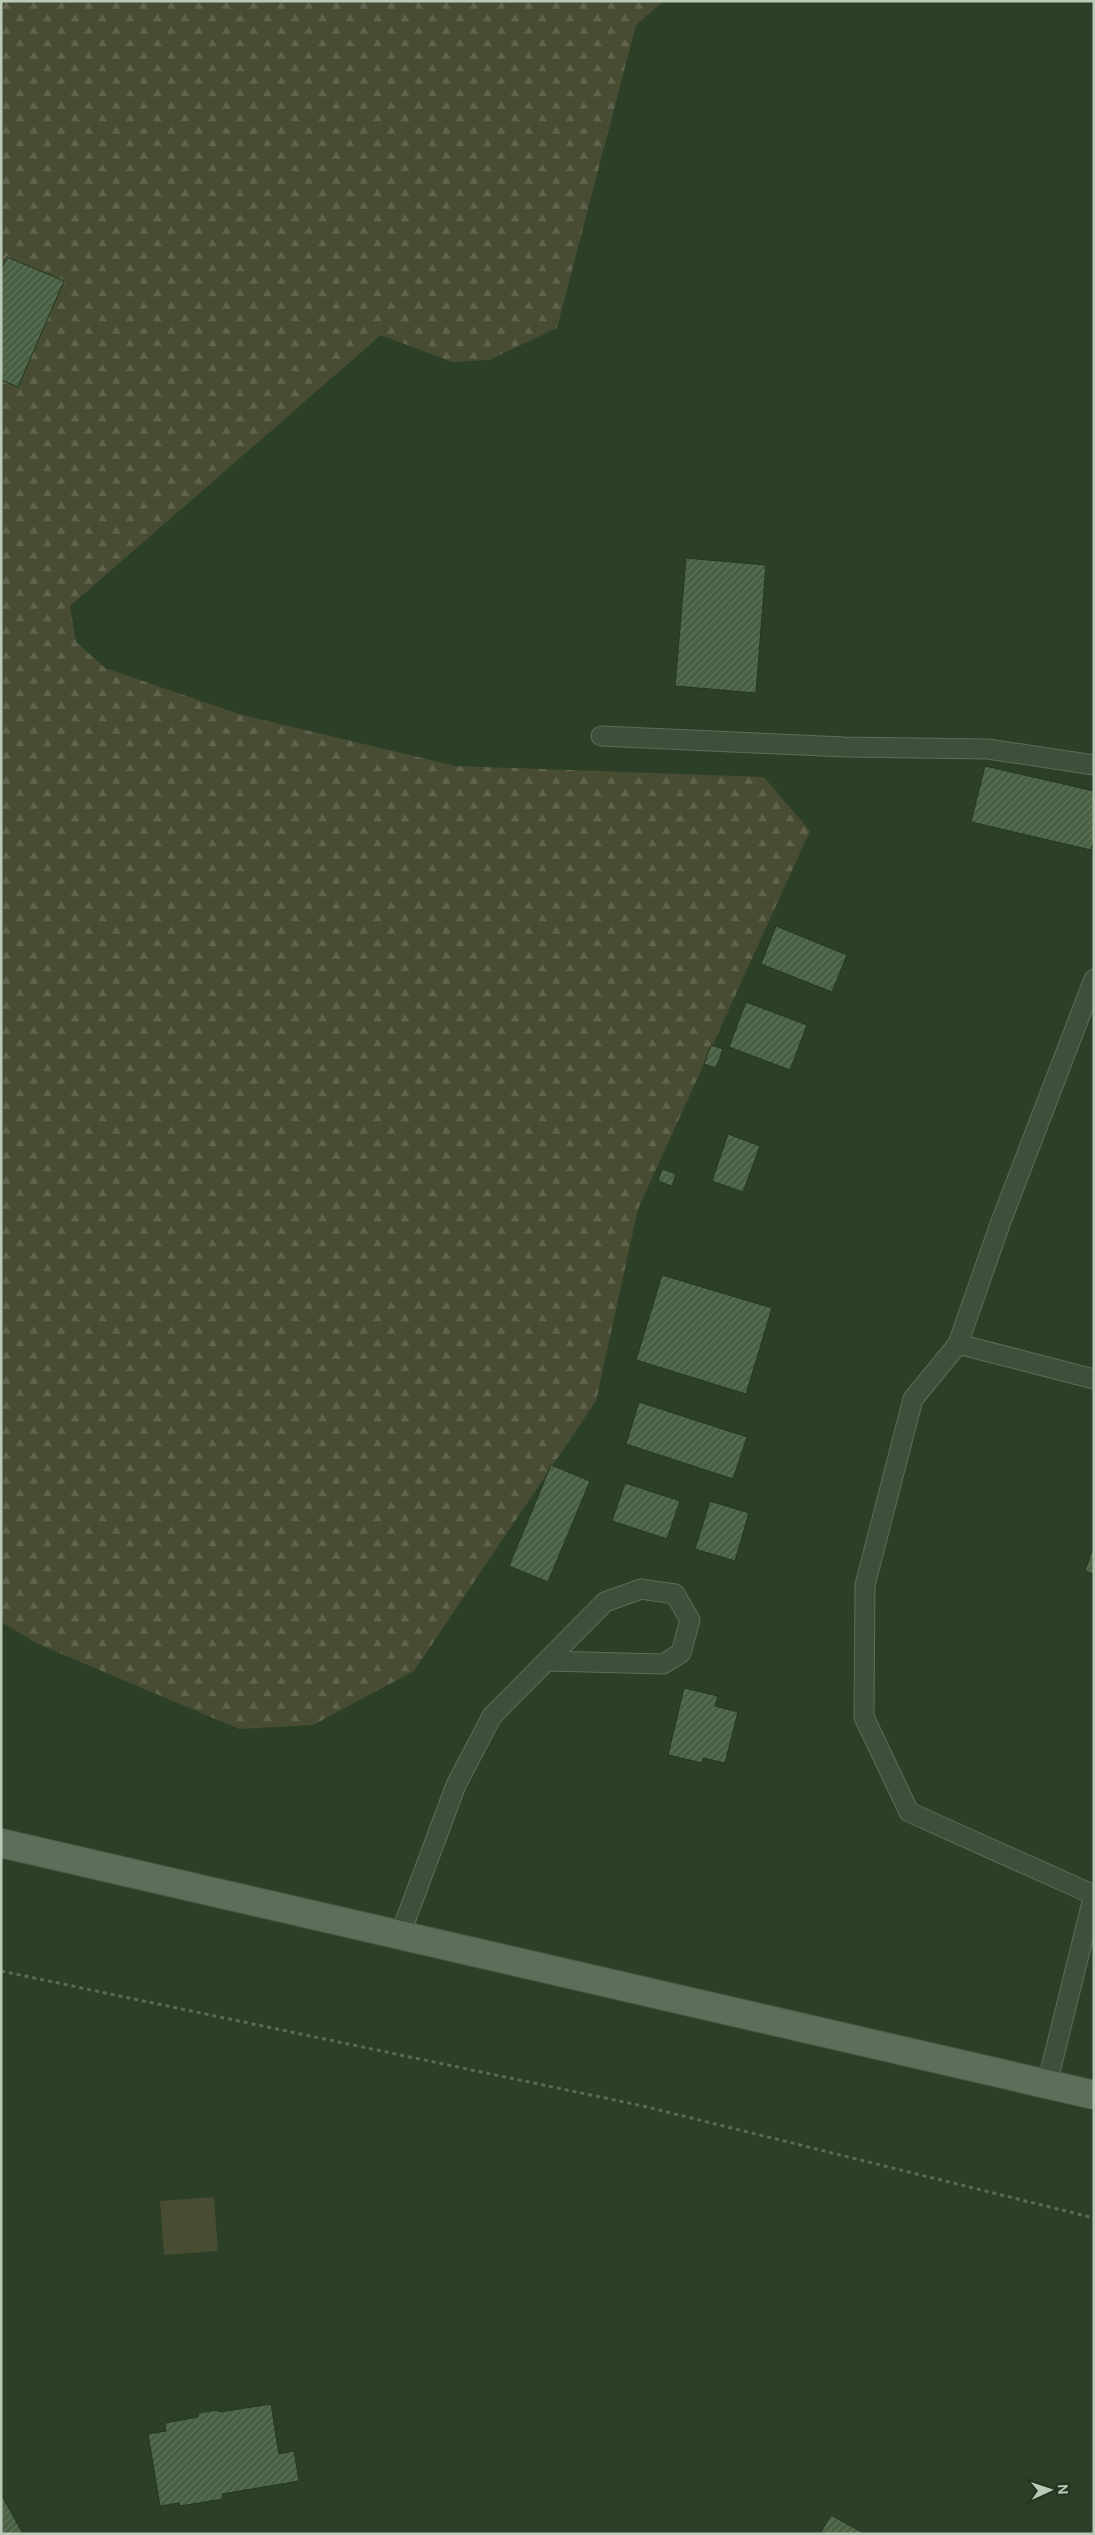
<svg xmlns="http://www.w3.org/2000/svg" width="1095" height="2535" viewBox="0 0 1095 2535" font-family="'DM Sans',sans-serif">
<defs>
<pattern id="forest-firs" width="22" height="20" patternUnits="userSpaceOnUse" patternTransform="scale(1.25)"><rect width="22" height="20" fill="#484c33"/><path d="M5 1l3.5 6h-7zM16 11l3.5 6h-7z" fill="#60644e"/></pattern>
<pattern id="building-hatch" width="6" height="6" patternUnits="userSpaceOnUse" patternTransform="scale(1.25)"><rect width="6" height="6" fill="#485f42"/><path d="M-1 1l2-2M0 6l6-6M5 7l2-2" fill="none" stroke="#60755b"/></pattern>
</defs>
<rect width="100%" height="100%" fill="#2b4026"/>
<polygon fill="url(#forest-firs)" points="1,1 664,1 636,25 557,328 489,360 452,362 381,335 70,606 76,642 105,668 242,715 456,766 764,777 810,831 638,1209 596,1401 414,1671 313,1725 239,1729 38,1644 1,1622"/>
<polygon fill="#484c33" points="214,2197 218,2251 164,2255 160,2201"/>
<g fill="url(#building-hatch)" stroke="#253721">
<polygon points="7,257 64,281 18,387 1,380 1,270"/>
<polygon points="686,558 766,565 756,693 675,686"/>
<polygon points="985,766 1094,791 1094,838 1091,850 971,822"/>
<polygon points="776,926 847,955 832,992 761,964"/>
<polygon points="746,1002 807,1025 790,1070 729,1047"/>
<polygon points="711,1045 723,1049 716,1068 704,1064"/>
<polygon points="728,1134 760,1146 743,1192 712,1181"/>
<polygon points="662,1169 676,1174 672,1186 658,1181"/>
<polygon points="662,1275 772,1308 746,1394 636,1360"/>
<polygon points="639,1402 747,1437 733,1479 626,1444"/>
<polygon points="551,1465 590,1481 548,1582 509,1566"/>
<polygon points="625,1483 680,1501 667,1539 612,1521"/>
<polygon points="710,1501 749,1513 735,1561 695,1549"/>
<polygon points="1094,1545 1094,1574 1085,1571"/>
<polygon points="684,1688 718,1696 715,1706 738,1712 725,1763 703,1758 702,1763 668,1755"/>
<polygon points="271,2404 279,2454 294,2451 299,2481 222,2494 223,2499 180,2506 179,2503 160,2506 148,2434 166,2431 165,2423 198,2417 199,2413 217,2410 220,2412"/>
<polygon points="1,2494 23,2534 1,2534"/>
<polygon points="831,2515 865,2534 820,2534"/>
</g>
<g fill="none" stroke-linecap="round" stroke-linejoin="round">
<g stroke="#5c6d58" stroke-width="21">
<g id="service">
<polyline points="601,736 844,747 988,749 1094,765"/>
<polyline points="1094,979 1000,1224 958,1344 913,1399 865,1585 864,1717 909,1812 1094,1895"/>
<polyline points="958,1344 1094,1379"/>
<polyline points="400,1935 456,1785 492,1716 605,1602 641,1589 675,1594 690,1620 681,1653 663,1664 548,1661"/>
<polyline points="1047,2084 1094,1894"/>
</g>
</g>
<g stroke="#4a5c47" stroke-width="30">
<polyline id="primary" points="1,1843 1094,2095"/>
</g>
<polyline stroke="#606952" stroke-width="3" stroke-dasharray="4 4" stroke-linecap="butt" points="1,1971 643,2106 1094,2218"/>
<use href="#service" stroke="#3e503a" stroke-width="19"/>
<use href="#primary" stroke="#5d6f58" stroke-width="28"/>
</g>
<rect width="1095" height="2535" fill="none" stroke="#bacab7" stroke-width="5"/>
<g transform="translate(1050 2490) rotate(87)" stroke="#23351f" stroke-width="4" paint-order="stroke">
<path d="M0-4L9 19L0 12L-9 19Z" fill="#bacab7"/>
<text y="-8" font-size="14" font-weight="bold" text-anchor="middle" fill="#bacab7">N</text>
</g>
</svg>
